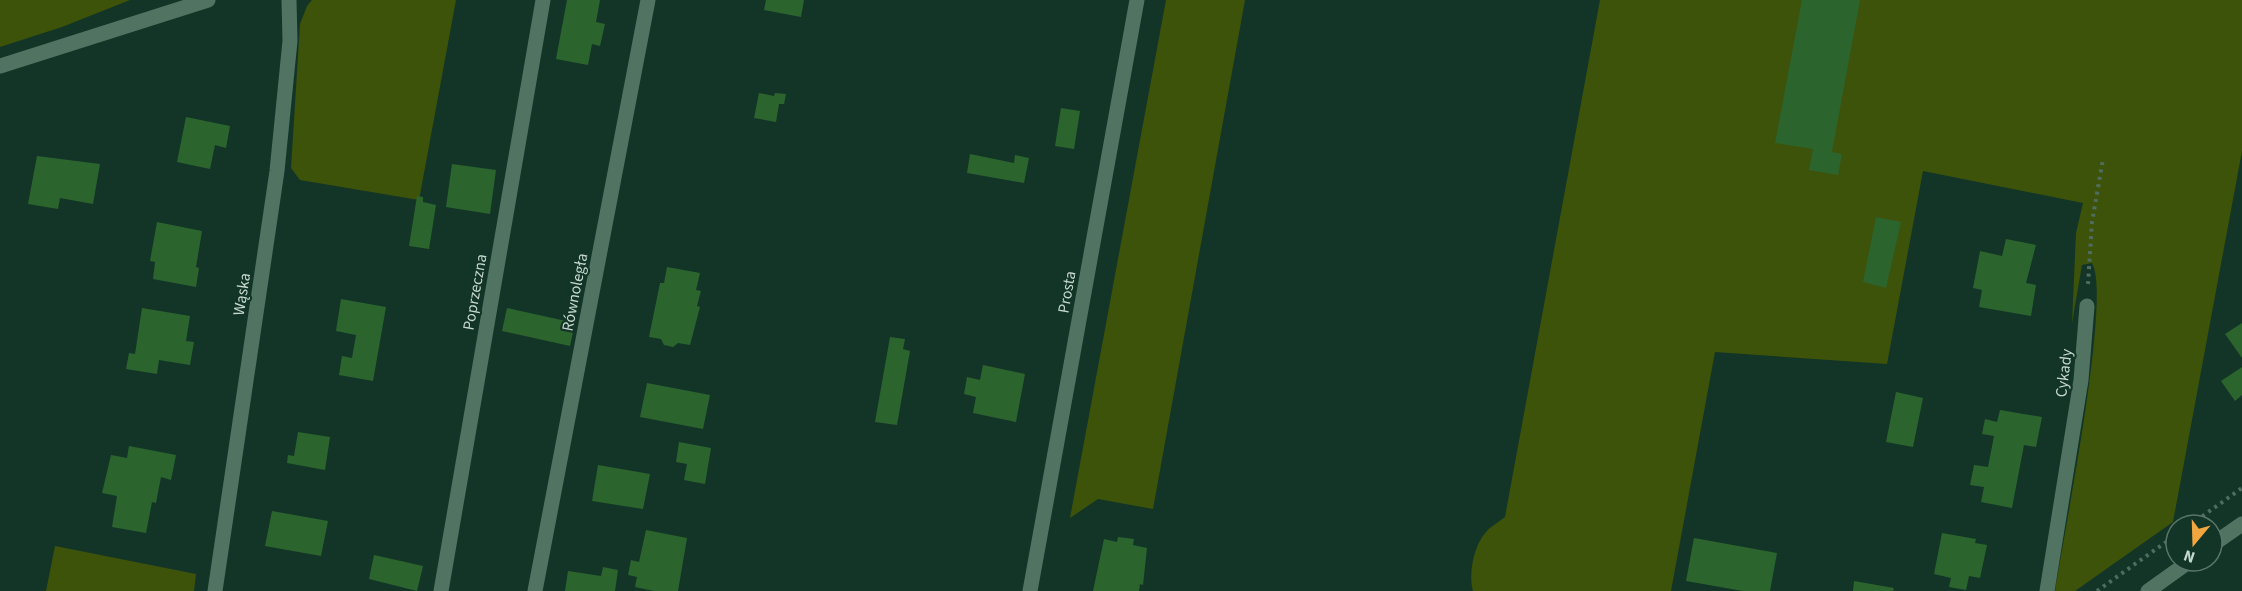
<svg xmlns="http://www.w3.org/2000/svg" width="2242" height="591" viewBox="0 0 2242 591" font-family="'Source Sans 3',sans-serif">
<rect width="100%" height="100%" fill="#133527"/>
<g fill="#3d530a">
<polygon points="0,0 130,0 62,27 0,47"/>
<polygon points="312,0 456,0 419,200 300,180 291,168 300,24 307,6"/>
<polygon points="1166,0 1245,0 1153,509 1098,499 1070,518"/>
<path d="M1600 0H2242V151L2173 522 2075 591H2055C2063 538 2112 297 2092 263L2082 265 2072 323 2076 233 2083 203 1923 171 1887 364 1715 352 1671 591H1473C1468 574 1474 545 1486 532 1491 526 1499 522 1505 517Z"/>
<polygon points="55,546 196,574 194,591 46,591"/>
</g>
<g fill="#2c642e">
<polygon points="567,0 600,0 596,22 605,24 600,46 592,44 588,65 556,59"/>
<polygon points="766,0 804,0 801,17 764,10"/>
<polygon points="1802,0 1860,0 1832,152 1842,154 1838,175 1809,170 1813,149 1775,143"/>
<polygon points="759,93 774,96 775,93 786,94 784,104 779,104 776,122 754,118"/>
<polygon points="1061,108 1080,111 1074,149 1055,146"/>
<polygon points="186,117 230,126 226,148 215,145 210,169 177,162"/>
<polygon points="970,154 1014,163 1015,155 1029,158 1024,183 967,173"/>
<polygon points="37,156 100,164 93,204 60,198 58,209 28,204"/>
<polygon points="452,164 496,170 490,214 446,207"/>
<polygon points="417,196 423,197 423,202 436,205 429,249 409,246"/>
<polygon points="1876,217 1901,222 1886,288 1863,282"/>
<polygon points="157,222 202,231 196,267 199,268 196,287 153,279 155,262 150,261"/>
<polygon points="2006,239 2036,245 2026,283 2036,285 2031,316 1979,307 1982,290 1973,288 1980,251 2002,256"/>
<polygon points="667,267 700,273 696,290 701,291 697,306 700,307 690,345 678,343 673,347 664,345 661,339 649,337 660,283 664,283"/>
<polygon points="341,299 386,307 373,381 339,375 342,356 352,358 356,335 336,331"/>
<polygon points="142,308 190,316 186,341 194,342 190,365 159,360 157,374 126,369 129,353 135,354"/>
<polygon points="507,308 575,323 570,346 502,331"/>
<polygon points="2242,323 2242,358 2225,334"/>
<polygon points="890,337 905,339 903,349 910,351 897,425 875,422"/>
<polygon points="983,365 1025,374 1016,422 973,413 976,397 964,394 967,377 980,380"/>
<polygon points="2242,367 2242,395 2235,401 2221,381"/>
<polygon points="647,383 710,395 703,429 640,417"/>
<polygon points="1896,392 1923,398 1913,447 1886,442"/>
<polygon points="2000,410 2042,417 2036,447 2024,445 2012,508 1981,502 1984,487 1970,485 1974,465 1988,467 1994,436 1982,434 1985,419 1997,422"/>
<polygon points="298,432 330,437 325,470 287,463 288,455 294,456"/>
<polygon points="679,442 711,448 705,484 684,480 687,464 676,462"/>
<polygon points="129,446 176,455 171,480 161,477 156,503 152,502 146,533 112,527 117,496 102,493 111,455 127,458"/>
<polygon points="598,465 650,474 643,509 592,501"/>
<polygon points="272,511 328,521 321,556 265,546"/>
<polygon points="646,530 687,538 678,591 654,591 635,587 637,577 628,575 631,560 639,562"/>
<polygon points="1942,533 1976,539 1975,543 1987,545 1980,578 1969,576 1966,590 1949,587 1951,578 1934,574"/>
<polygon points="1118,537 1134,539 1133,545 1147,548 1143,585 1140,584 1139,591 1093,591 1104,539 1117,542"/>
<polygon points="1694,538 1777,553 1770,591 1743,591 1686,581"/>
<polygon points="374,555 423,566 417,591 369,579"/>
<polygon points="603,567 618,570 615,591 565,591 568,571 601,576"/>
<polygon points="1854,581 1894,588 1893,591 1853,591"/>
</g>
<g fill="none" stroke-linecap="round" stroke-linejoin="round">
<g stroke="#4f6c60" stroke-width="4" stroke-dasharray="3 4.5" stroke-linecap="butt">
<polyline points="2088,284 2092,222 2103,159"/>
<polyline points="2190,525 2242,488"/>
<polyline points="2097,591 2176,535"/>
</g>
<g stroke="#507362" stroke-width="15">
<polyline points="0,66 208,0"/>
<polyline points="215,591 277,171 290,41 289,0"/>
<polyline points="441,591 543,0"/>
<polyline points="535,591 648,0"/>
<polyline points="1030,591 1137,0"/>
<polyline points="2047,591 2081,380 2087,306"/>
</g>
<g stroke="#507362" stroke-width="15">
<polyline points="2212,545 2242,524"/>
<polyline points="2148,591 2190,561"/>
</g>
</g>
<g text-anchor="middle" stroke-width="4.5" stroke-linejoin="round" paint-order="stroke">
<g font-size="16" fill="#c5d8ce" stroke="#133527">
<text transform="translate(474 292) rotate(-80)" y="6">Poprzeczna</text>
<text transform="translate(574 292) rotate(-79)" y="6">Równoległa</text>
<text transform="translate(1066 292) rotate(-80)" y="6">Prosta</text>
<text transform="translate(241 294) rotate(-81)" y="6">Wąska</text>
<text transform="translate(2063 373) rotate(-83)" y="6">Cykady</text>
</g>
</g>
<g transform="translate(2194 543) rotate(199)"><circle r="28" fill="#133527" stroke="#5a766a" stroke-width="1.5"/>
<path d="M0-4.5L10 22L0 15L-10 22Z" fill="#f1a63f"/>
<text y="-9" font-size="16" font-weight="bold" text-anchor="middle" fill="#c5d8ce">N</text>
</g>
</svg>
